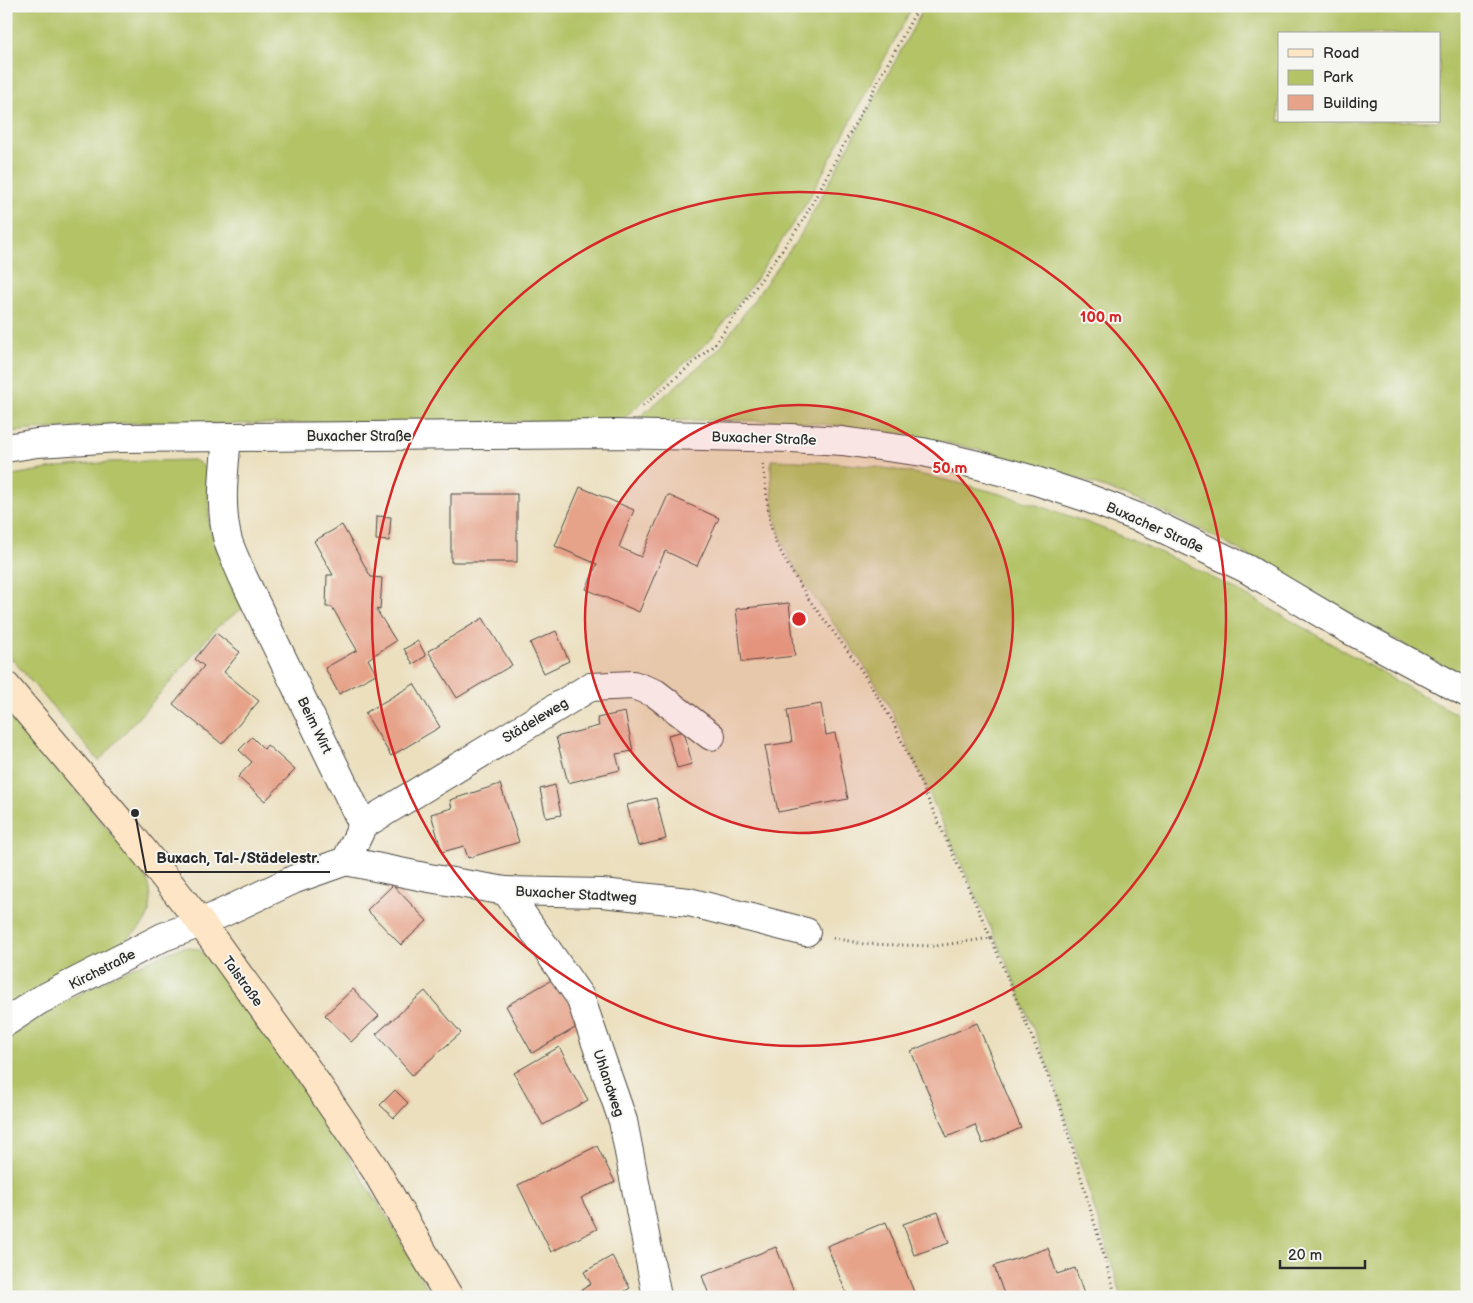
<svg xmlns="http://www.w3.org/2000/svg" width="1473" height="1303" viewBox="0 0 1473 1303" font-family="'Balsamiq Sans',sans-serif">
<rect width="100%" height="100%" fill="#f6f6f2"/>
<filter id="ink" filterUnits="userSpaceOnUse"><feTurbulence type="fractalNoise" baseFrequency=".02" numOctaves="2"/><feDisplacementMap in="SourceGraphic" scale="10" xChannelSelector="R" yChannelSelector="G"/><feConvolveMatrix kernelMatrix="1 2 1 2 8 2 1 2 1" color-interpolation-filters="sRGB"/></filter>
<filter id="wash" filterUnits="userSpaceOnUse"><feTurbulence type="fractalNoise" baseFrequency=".0096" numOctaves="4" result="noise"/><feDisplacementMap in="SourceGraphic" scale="20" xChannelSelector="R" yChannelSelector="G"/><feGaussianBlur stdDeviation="1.12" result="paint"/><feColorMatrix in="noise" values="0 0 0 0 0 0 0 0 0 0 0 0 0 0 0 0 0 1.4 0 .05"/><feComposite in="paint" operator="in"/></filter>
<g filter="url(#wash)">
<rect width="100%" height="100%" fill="#ebdfbe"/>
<g fill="#b3c366" stroke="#6f7748" fill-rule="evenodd">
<polygon points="6,6 913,6 806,204 749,289 712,338 621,421 226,424 128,423 6,432"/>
<path d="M925 6H1467V678C1406 647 1347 612 1288 578 1242 551 1195 525 1146 504 1051 465 951 439 850 427 779 418 707 421 636 420L718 350 800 236ZM1279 34H1439V121H1279Z"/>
<path d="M193 460C201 463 204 466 208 474L209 525 222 565 243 608 217 627 174 678 99 761 6 652V476L60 467 111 462Z"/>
<path d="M771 460C808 461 846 463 884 468 998 486 1120 529 1223 583 1305 626 1384 677 1467 719V1297H1122L1054 1080 1009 968 891 710C875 681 856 653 836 627 815 598 789 567 779 532 772 509 771 484 771 460Z"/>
<path d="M6 709 52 760 139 869C142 873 146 877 148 882 152 893 152 909 146 920 134 943 34 992 6 1008Z"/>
<path d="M183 947 198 949 210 960 257 1024 330 1128 390 1222 432 1297H6V1038C62 1001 120 970 183 947Z"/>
</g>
<g id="blocks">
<g fill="#e6a389">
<polygon points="580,487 634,510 619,547 641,557 668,495 719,518 697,566 665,551 639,612 586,589 597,564 555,546"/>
<rect x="451" y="494" width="66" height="68"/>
<polygon points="377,516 391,517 389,541 376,540"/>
<polygon points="342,525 371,577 382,578 380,610 376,609 396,641 368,659 376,674 339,694 325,668 357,650 332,607 326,607 327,575 333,575 314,541"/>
<polygon points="789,603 795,656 742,662 736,609"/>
<polygon points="483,618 512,665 457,698 428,651"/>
<polygon points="556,631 569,661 544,673 530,643"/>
<polygon points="216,633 240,652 224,672 259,701 222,744 173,704 204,666 195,659"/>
<polygon points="418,641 426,656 413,664 404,649"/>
<polygon points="414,684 440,727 391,756 365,713"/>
<polygon points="821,704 826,735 835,733 848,799 778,812 765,746 792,742 787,710"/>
<polygon points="625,712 633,751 616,754 620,770 568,783 556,737 599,726 597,718"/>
<polygon points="684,731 692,764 677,768 668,735"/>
<polygon points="252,737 264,749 267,745 295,770 265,801 238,777 252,762 239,750"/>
<polygon points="500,784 519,842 468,858 464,846 442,852 431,814 452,808 450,800"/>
<polygon points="555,785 561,815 546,818 540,789"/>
<polygon points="656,798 666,839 638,846 627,805"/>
<polygon points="393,885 427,921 401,945 367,910"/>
<polygon points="555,978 582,1024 532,1053 506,1006"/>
<polygon points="353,989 379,1016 351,1042 325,1015"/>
<polygon points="425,991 461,1033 412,1075 376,1034"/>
<polygon points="977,1023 1021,1128 983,1144 975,1125 947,1137 911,1051"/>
<polygon points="559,1047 588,1100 543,1125 514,1073"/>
<polygon points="395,1090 408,1103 394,1118 380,1105"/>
<polygon points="597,1146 615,1182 581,1198 597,1229 551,1252 518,1185"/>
<polygon points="938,1212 949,1243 914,1255 903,1224"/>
<polygon points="886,1222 916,1297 848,1297 827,1246"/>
<polygon points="776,1247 796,1297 710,1297 702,1276"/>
<polygon points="1048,1248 1057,1274 1075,1268 1085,1297 1005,1297 994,1266"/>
<polygon points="612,1256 630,1288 620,1294 622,1297 570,1297 591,1284 584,1272"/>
</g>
</g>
</g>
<g filter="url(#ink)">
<use href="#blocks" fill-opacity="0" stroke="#484641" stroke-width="1"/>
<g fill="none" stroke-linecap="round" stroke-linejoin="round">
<g stroke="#484641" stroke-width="30">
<g id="street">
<polyline points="6,448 37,443 119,438 614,434 791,438 842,441 923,452 982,466 1030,479 1085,497 1145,520 1247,569 1348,629 1467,693"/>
<polyline points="363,825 590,687 633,685 655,693 711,736"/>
<polyline points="346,861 429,878 506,891 602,893 689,902 806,932"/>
<polyline points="506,891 580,997 623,1121 657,1297"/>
<path d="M6 1022 38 1001 163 937 201 923 295 879 346 861 363 825 243 577C238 565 232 553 228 541 219 507 224 472 227 437"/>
</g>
</g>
<g stroke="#484641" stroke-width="30">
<polyline id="secondary" points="6,686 123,825 201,923 302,1062 375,1169 449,1297"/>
</g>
<g stroke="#484641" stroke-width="3" stroke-dasharray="1 4" stroke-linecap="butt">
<polyline points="643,406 715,344 802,222 919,6"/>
<polyline points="763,464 770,524 776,543 788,565 807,597 856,662 892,720 991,938 936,946 864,944 833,938"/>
<polyline points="991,938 1060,1105 1116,1297"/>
</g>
<use href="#street" stroke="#fff" stroke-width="28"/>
<use href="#secondary" stroke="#fde5c5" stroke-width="28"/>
</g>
</g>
<circle cx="799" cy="619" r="214" fill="#d62828" fill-opacity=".12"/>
<g fill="none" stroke="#d62828" stroke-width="2.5">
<circle cx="799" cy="619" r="214"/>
<circle cx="799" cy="619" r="427"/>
</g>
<g text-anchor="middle" stroke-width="4" stroke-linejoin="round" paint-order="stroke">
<g font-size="14" fill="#2b2b2b" stroke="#f6f6f2">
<text x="359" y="441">Buxacher Straße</text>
<text transform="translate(764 438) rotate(2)" y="5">Buxacher Straße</text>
<text transform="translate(1155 527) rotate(24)" y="5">Buxacher Straße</text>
<text transform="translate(535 720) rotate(-31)" y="5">Städeleweg</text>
<text transform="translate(315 725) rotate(64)" y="5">Beim Wirt</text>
<text transform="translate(576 894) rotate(3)" y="5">Buxacher Stadtweg</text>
<text transform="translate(102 969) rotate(-27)" y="5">Kirchstraße</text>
<text transform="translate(243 981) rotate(54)" y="5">Talstraße</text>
<text transform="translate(609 1083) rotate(71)" y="5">Uhlandweg</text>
</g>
</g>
<circle cx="799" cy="619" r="8" fill="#d62828" stroke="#f6f6f2" stroke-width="2.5"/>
<g font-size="15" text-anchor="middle" font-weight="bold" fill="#d62828" stroke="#f6f6f2" stroke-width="4" stroke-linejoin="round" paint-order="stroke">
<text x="1101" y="322">100 m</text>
<text x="950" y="473">50 m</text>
</g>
<path fill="none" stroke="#2b2b2b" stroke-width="2" d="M135 813L146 872H330"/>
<circle fill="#2b2b2b" stroke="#f6f6f2" stroke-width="2" cx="135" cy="813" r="5"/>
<g font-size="15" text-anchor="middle" font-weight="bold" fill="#2b2b2b" stroke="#f6f6f2" stroke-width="4" stroke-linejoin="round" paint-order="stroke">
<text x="238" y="863">Buxach, Tal-/Städelestr.</text>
</g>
<rect width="1473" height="1303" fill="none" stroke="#f6f6f2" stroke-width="25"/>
<rect x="1278" y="32" width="162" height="90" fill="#f6f6f2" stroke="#a5a5a2"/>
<rect x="1288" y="49" width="25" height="8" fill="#fde5c5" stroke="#a5a5a2"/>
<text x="1323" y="58" font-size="15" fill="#2b2b2b">Road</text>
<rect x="1288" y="70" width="25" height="15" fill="#b3c366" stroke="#a5a5a2"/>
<text x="1323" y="82" font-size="15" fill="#2b2b2b">Park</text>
<rect x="1288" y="95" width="25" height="15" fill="#e6a389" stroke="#a5a5a2"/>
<text x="1323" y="108" font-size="15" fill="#2b2b2b">Building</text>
<path d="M1280 1260v8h85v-8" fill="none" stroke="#2b2b2b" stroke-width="2.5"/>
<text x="1288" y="1260" font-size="15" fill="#2b2b2b" stroke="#f6f6f2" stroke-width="4" paint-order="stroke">20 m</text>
</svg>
